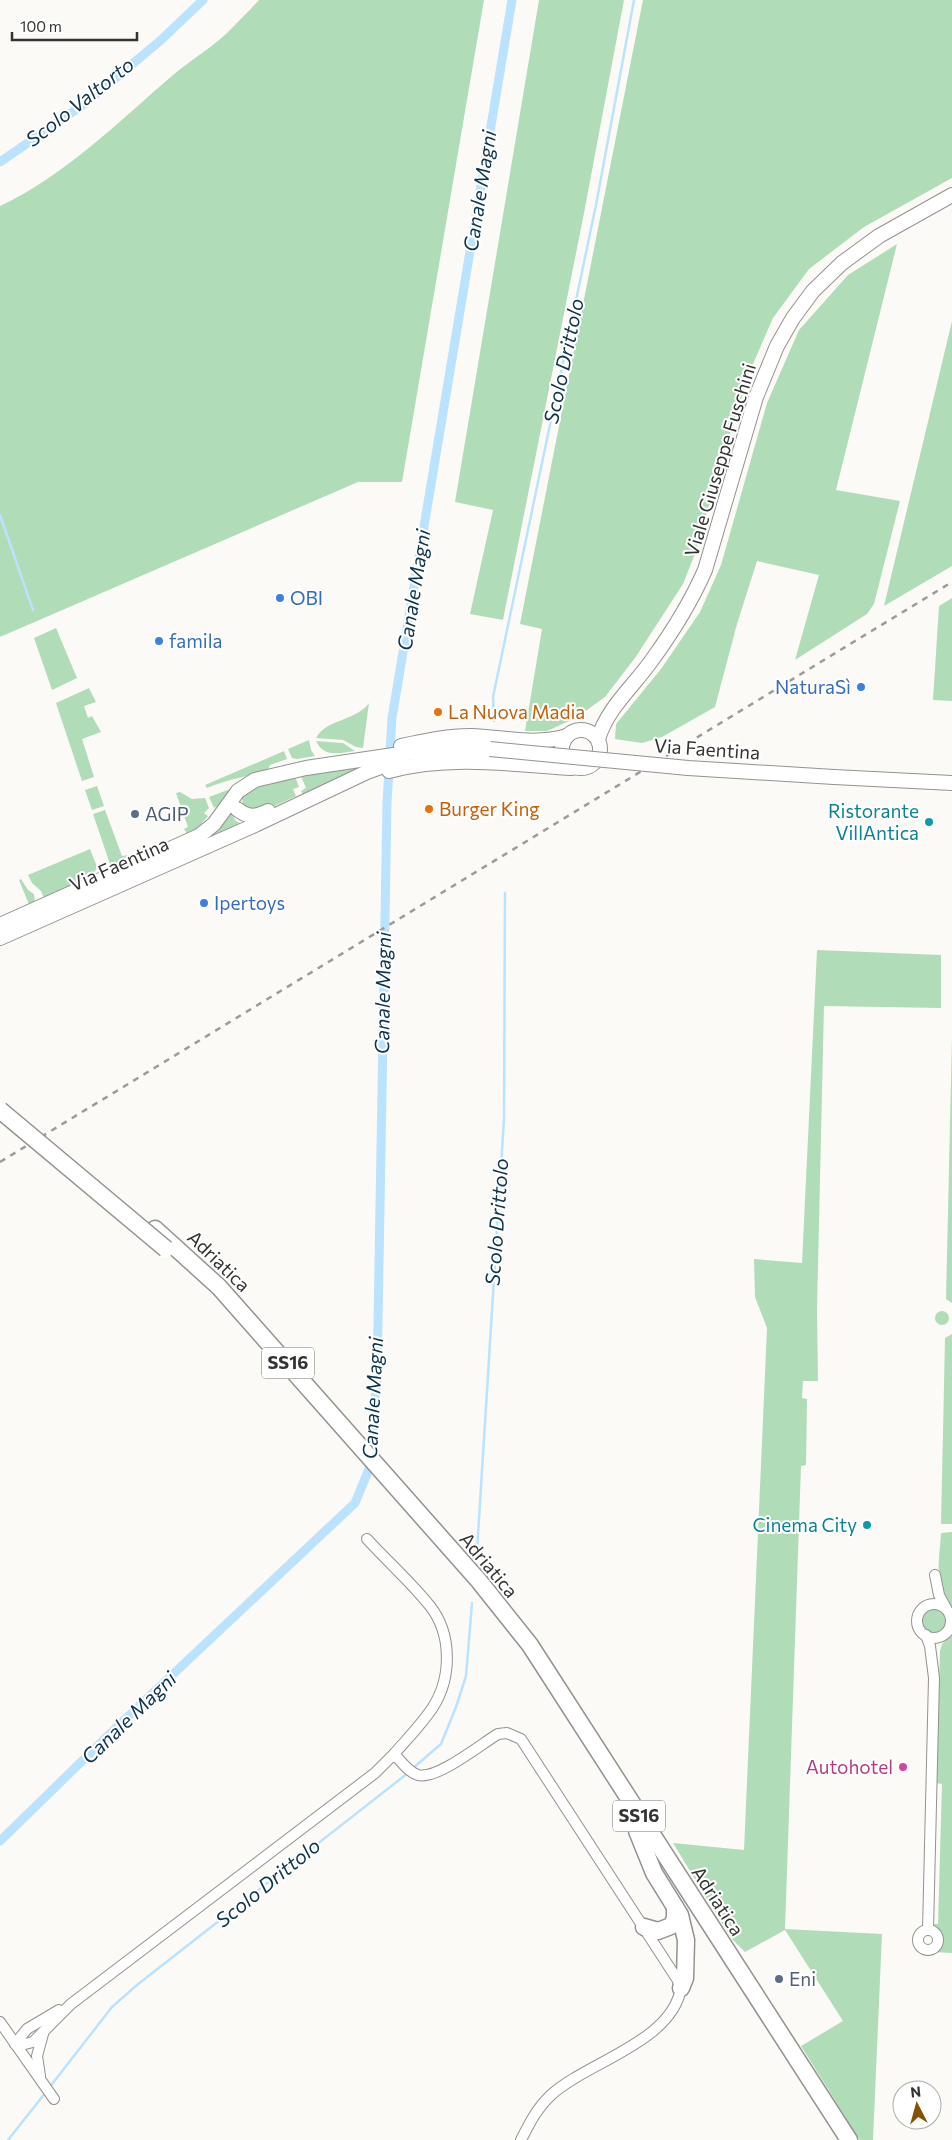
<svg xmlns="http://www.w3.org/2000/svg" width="952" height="2140" viewBox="0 0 952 2140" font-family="Commissioner,sans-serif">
<rect width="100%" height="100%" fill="#fcfaf7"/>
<g fill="#b1dcb8">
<path d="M259 0H484L402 482H358L0 637V206C66 175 118 122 173 75 191 60 211 48 227 33 238 22 249 11 259 0Z"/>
<polygon points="539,0 624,0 584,213 503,620 470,614 493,510 455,502"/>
<polygon points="643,0 952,0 952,178 864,227 809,269 773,318 750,371 723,456 696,551 683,584 635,658 605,697 576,718 547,731 525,731 542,629 520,624"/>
<polygon points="897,244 836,490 900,501 874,604 867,614 795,660 819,575 757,561 737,624 715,707 662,737 642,743 615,739 616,724 661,669 700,612 721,565 767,403 799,330 848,275"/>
<polygon points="952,321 952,566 884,606"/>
<polygon points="952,598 952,701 933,700 939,606"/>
<polygon points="56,628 77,678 52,690 34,638"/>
<polygon points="89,688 96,702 84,706 88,718 92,716 101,732 82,739 94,777 82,781 56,703"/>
<path d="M369 703 363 748 356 747 343 740 316 738C326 719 356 721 369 703Z"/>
<polygon points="309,740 311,750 315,756 297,759 292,758 288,749"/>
<path d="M316 741 343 743 355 751C339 753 324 758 316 741Z"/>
<path d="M284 751 287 759 270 765 268 770C248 777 227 779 207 788L205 785Z"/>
<polygon points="382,761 303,795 301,791 306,788 300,774"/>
<polygon points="295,776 299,787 293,789 296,796 264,811 243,809 242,797 253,789"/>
<polygon points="97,786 104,806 92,810 85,790"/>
<polygon points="233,788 224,803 214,808 209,797"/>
<polygon points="180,792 192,799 205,798 209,808 204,813 208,816 202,823 201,829 187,834 184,829 188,827 176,793"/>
<polygon points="105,810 122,856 128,855 126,863 112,870 93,814"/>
<polygon points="231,810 235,820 242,825 202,842 225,822"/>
<polygon points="90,849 97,867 93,875 44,898 41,891 32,883 28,875"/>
<polygon points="21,879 28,890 34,894 35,903 30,907 19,880"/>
<polygon points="817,950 941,955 941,1008 824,1006 817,1310 818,1381 803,1381 802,1398 807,1399 806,1465 801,1466 785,1929 882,1934 873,2140 860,2140 801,2046 843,2021 785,1930 745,1952 731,1938 673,1843 744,1850 767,1328 755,1297 754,1259 802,1263"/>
<polygon points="952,1036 952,1303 946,1299"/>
<circle cx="942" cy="1318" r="7"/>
<polygon points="952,1334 952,1524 941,1524 945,1338"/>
<path d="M952 1532V1607C932 1592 940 1555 941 1533Z"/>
<circle cx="934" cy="1621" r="12"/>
<polygon points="952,1635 952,1953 933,1952 937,1950 941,1940 932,1924 938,1924 942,1784 936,1783 940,1651 942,1644"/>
</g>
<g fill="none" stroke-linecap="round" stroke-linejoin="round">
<g stroke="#bbe2fe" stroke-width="2.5">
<polyline points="0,515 33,610"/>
<polyline points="494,721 493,697 596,205 634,0"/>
<polyline points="477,1551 504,1118 505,893"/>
<polyline points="412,1769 441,1744 456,1707 466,1676 472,1603"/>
<polyline points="49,2088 112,2007 137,1985 408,1773"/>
<polyline points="8,2140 46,2092"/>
</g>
<g stroke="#bbe2fe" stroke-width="9">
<polyline points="0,162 87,102 161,40 203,0"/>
<polyline points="0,1841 120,1724 355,1503 369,1469 377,1379 387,803 392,718 512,0"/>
</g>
<g stroke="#94928f" stroke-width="12">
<g id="minor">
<path d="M367 1539C387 1561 411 1582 430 1606 452 1634 452 1677 433 1707 422 1724 407 1739 394 1754"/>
<polyline points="935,1575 939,1595 946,1608"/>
<circle cx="934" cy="1621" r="17"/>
<polyline points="926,1635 930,1646 934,1678 928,1930"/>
<circle cx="928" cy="1940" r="10"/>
<polyline points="0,2022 54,2099"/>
<polyline points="15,2044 27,2029 59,2010"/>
<path d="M17 2046 33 2042 71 2004 375 1773 394 1754C401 1761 408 1772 418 1775 437 1780 481 1744 498 1734L507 1733 521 1739 677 1979 681 1988C672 2042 587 2062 551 2095 537 2108 529 2124 521 2140"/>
<polyline points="40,2076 37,2056 43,2034"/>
</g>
</g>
<g stroke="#94928f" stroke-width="16">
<g id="secondary">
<circle cx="581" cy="749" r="19"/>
<path d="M598 739C608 707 633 687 652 660 673 631 691 602 705 570L756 397 777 346 793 318 813 291 842 263 879 236 952 195"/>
<path d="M401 746C424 741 447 736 471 736 503 737 535 746 567 736"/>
<path d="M389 771C450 755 510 764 572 768"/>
<polyline points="834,777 952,783"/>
<path d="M237 809C248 818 256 817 268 811"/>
<polyline points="0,925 199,836 214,824 238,791 255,780 306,768 407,753 460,749 490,749"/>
<polyline points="0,938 255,825 367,772 398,761"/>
</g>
</g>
<g stroke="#94928f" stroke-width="19">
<g id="trunk">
<polyline points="155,1229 219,1287 479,1581 530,1645 849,2140"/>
<polyline points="637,1831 654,1873 680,1915 686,1940 685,1978 681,1988"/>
<polyline points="644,1927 658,1931 671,1926 675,1919 675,1907"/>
</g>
</g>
<use href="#minor" stroke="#fff" stroke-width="10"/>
<use href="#secondary" stroke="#fff" stroke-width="14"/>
<use href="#trunk" stroke="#fff" stroke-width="16"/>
<polyline stroke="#9c9b99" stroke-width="2.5" stroke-dasharray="6 6" stroke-linecap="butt" points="0,1162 952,582"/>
<g stroke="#94928f" stroke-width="16" stroke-linecap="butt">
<polyline id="secondary-bridge" points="490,749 688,768 834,777"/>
</g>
<g stroke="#94928f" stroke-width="19" stroke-linecap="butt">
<polyline id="trunk-bridge" points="0,1110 166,1249"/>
</g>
<use href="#secondary-bridge" stroke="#fff" stroke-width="14"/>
<use href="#trunk-bridge" stroke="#fff" stroke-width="16"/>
</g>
<g fill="#3f7fe0" stroke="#fff" stroke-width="2">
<circle cx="280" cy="598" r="5"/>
<circle cx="159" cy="641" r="5"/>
<circle cx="861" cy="687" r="5"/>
<circle cx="204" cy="903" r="5"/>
</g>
<g fill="#e8710a" stroke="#fff" stroke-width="2">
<circle cx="438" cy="712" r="5"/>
<circle cx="429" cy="809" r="5"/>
</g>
<g fill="#5c6f8a" stroke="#fff" stroke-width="2">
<circle cx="135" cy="814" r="5"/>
<circle cx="779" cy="1979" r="5"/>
</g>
<g fill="#0f9aa8" stroke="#fff" stroke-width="2">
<circle cx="929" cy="822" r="5"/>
<circle cx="867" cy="1525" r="5"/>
</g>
<circle fill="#d1479c" stroke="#fff" stroke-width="2" cx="903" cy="1767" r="5"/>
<g text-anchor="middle" stroke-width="4" stroke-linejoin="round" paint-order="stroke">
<g fill="#fff" stroke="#70706f" stroke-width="1">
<rect x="262" y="1347.5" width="52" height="31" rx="4"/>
<rect x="613" y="1800.5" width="52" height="31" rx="4"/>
</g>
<g font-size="18" font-weight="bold" fill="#333331">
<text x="288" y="1369">SS16</text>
<text x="639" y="1822">SS16</text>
</g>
<g font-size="19" fill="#333331" stroke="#fff">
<text transform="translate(720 460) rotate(-73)" y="7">Viale Giuseppe Fuschini</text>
<text transform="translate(707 749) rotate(4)" y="7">Via Faentina</text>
<text transform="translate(119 864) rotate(-24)" y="7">Via Faentina</text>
<text transform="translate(219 1261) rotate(44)" y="7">Adriatica</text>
<text transform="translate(489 1565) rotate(50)" y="7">Adriatica</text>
<text transform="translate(718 1901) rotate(57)" y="7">Adriatica</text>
</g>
<g font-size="19" fill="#366cbe" stroke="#fff" text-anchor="start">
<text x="290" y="605">OBI</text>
<text x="169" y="648">famila</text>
<text x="851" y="694" text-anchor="end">NaturaSì</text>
<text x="214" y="910">Ipertoys</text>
</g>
<g font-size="19" fill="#c56008" stroke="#fff" text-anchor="start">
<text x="448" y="719">La Nuova Madia</text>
<text x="439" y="816">Burger King</text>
</g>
<g font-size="19" fill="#0d838f" stroke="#fff" text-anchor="end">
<text x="919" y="818">Ristorante<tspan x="919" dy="22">VillAntica</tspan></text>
<text x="857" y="1532">Cinema City</text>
</g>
<g font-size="19" fill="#4e5e75" stroke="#fff" text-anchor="start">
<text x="145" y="821">AGIP</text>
<text x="789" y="1986">Eni</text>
</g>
<g font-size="19" fill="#b23c85" stroke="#fff" text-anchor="end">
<text x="893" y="1774">Autohotel</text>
</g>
<g font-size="20" font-style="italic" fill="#0c344b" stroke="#fff">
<text transform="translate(80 102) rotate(-38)" y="7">Scolo Valtorto</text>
<text transform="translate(480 191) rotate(-81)" y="7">Canale Magni</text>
<text transform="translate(564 361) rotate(-78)" y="7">Scolo Drittolo</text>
<text transform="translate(414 590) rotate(-81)" y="7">Canale Magni</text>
<text transform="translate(383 993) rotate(-89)" y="7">Canale Magni</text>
<text transform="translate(497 1222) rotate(-86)" y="7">Scolo Drittolo</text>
<text transform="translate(373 1398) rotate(-87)" y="7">Canale Magni</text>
<text transform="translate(129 1718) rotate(-44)" y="7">Canale Magni</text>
<text transform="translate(268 1883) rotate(-39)" y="7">Scolo Drittolo</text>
</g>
</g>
<g transform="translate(917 2105) rotate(354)"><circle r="24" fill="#ffffff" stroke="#adadad"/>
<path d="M0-4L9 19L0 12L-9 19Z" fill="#875200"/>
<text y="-8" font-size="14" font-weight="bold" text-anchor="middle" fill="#333331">N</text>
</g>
<path d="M12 32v8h125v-8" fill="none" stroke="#333331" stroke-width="2.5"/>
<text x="20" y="32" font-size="15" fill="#333331" stroke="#ffffff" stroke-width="4" paint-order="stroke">100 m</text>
</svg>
